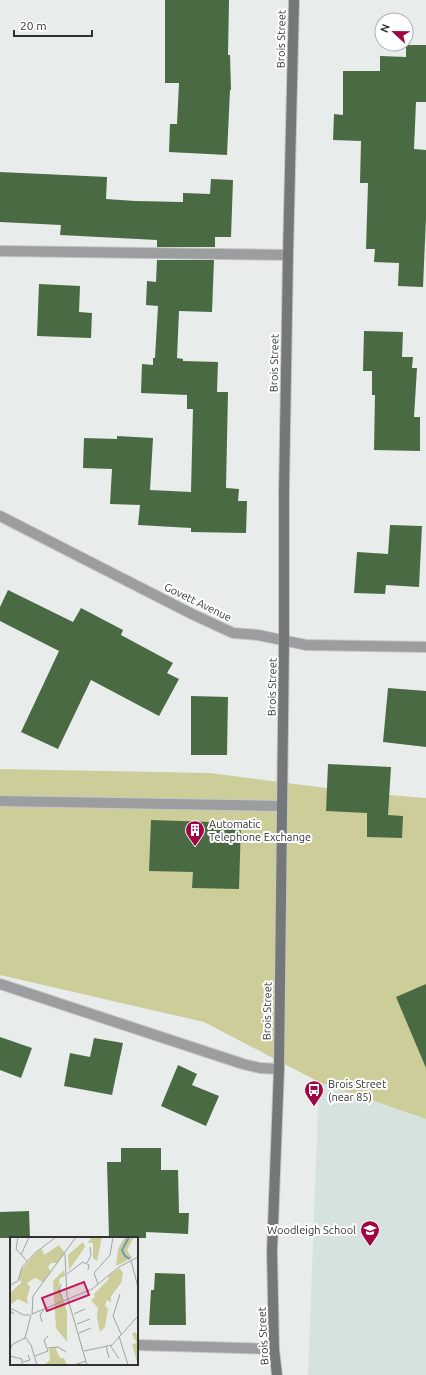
<svg xmlns="http://www.w3.org/2000/svg" width="426" height="1375" viewBox="0 0 426 1375" font-family="Ubuntu,sans-serif">
<rect width="100%" height="100%" fill="#e8edeb"/>
<polygon fill="#d6e2de" points="319,1082 426,1119 426,1375 308,1375"/>
<polygon fill="#cdcd99" points="0,769 210,773 365,793 426,798 426,1119 319,1082 204,1022 0,975"/>
<g fill="#4a6a43">
<polygon points="165,0 229,0 228,55 230,55 231,90 230,90 227,155 169,152 170,124 177,124 179,83 165,83"/>
<polygon points="406,45 426,45 426,102 416,102 414,149 426,150 426,218 423,287 398,286 399,263 374,262 375,249 366,249 368,183 360,183 361,141 333,140 334,114 343,115 343,71 380,71 380,56 406,57"/>
<polygon points="0,172 107,177 106,199 135,201 183,202 183,193 210,194 211,179 233,180 231,237 215,237 215,247 157,247 157,240 60,235 61,225 0,222"/>
<polygon points="157,260 214,260 212,312 179,311 177,358 183,359 183,361 218,362 217,392 228,392 226,488 239,489 238,501 247,501 246,533 191,532 191,528 138,525 140,505 110,504 112,469 83,468 84,438 117,439 117,436 153,438 150,490 191,492 193,409 187,409 187,395 141,393 142,364 153,365 153,358 155,358 158,306 146,305 147,281 156,282"/>
<polygon points="39,284 80,286 79,312 92,313 91,338 37,336"/>
<polygon points="364,331 403,332 402,357 413,357 412,368 417,368 414,417 420,417 420,451 374,450 375,395 372,395 372,371 363,371"/>
<polygon points="390,525 422,526 419,587 386,585 385,594 354,593 357,552 388,554"/>
<polygon points="8,590 73,622 81,608 123,630 121,635 173,663 167,673 179,679 159,716 91,680 58,749 21,732 59,651 0,621 0,607"/>
<polygon points="388,688 426,691 426,747 383,742"/>
<polygon points="191,696 228,697 227,755 191,755"/>
<polygon points="328,764 391,767 388,815 403,816 402,838 367,837 367,813 326,811"/>
<polygon points="151,820 241,823 239,889 192,888 193,872 149,871"/>
<polygon points="426,984 426,1068 396,997"/>
<polygon points="0,1037 32,1048 21,1078 0,1070"/>
<polygon points="94,1038 123,1043 112,1095 64,1086 70,1053 90,1057"/>
<polygon points="178,1065 197,1074 192,1085 219,1096 206,1126 161,1106"/>
<polygon points="121,1148 161,1148 161,1170 178,1170 179,1213 189,1213 188,1234 146,1232 146,1238 109,1238 107,1162 121,1162"/>
<polygon points="29,1211 30,1238 0,1238 0,1212"/>
<polygon points="155,1273 185,1274 186,1325 149,1325 151,1290 154,1290"/>
</g>
<g fill="none" stroke-linecap="round" stroke-linejoin="round">
<g stroke="#c3c8c6" stroke-width="12">
<g id="service">
<polyline points="0,251 288,255"/>
<polyline points="0,801 282,806"/>
<polyline points="0,984 243,1064 260,1068 279,1069"/>
<polyline points="137,1345 274,1349"/>
</g>
</g>
<g stroke="#c3c8c6" stroke-width="12">
<polyline id="tertiary" points="0,516 192,614 233,633 258,635 306,645 426,647"/>
</g>
<g stroke="#c3c8c6" stroke-width="12">
<polyline id="secondary" points="277,1375 274,1349 272,1251 279,1069 284,640 284,492 288,255 294,0"/>
</g>
<use href="#service" stroke="#9b9d9e" stroke-width="10"/>
<use href="#tertiary" stroke="#9b9d9e" stroke-width="10"/>
<use href="#secondary" stroke="#757878" stroke-width="10"/>
</g>
<defs>
<g id="building-pin" transform="scale(1)"><path d="M0 17L-7.5 6A9.5 9.5 0 1 1 7.5 6Z" fill="#a10644" stroke="#fff"/><path d="M-4-6H4V6H1V3H-1V6H-4ZM-2.5-4.3h1.7v1.8h-1.7ZM.8-4.3h1.7v1.8H.8ZM-2.5-1h1.7V.8h-1.7ZM.8-1h1.7V.8H.8Z" fill="#fff"/></g>
<g id="bus-pin" transform="scale(1)"><path d="M0 17L-7.5 6A9.5 9.5 0 1 1 7.5 6Z" fill="#a10644" stroke="#fff"/><path d="M-5-6H5V4H4V6H2V4H-2V6H-4V4H-5ZM-3.5-4V0h7V-4ZM-3.5 1.2v1.5H-2V1.2ZM2 1.2v1.5H3.5V1.2Z" fill="#fff"/></g>
<g id="school-pin" transform="scale(1)"><path d="M0 17L-7.5 6A9.5 9.5 0 1 1 7.5 6Z" fill="#a10644" stroke="#fff"/><path d="M0-5L7-2L0 1L-7-2ZM-4 1L0 2.5L4 1V4Q0 6-4 4Z" fill="#fff"/></g>
</defs>
<g fill-rule="evenodd">
<use href="#building-pin" x="195" y="830"/>
<use href="#bus-pin" x="314" y="1090"/>
<use href="#school-pin" x="370" y="1230"/>
</g>
<g text-anchor="middle" stroke-width="4" stroke-linejoin="round" paint-order="stroke">
<g font-size="11" fill="#313332" stroke="#fff">
<text transform="translate(281 39) rotate(-89)" y="4">Brois Street</text>
<text transform="translate(274 363) rotate(-89)" y="4">Brois Street</text>
<text transform="translate(198 602) rotate(26)" y="4">Govett Avenue</text>
<text transform="translate(272 687) rotate(-89)" y="4">Brois Street</text>
<text transform="translate(267 1011) rotate(-89)" y="4">Brois Street</text>
<text transform="translate(263 1336) rotate(-93)" y="4">Brois Street</text>
</g>
<g font-size="11" fill="#313332" stroke="#fff" text-anchor="start">
<text x="209" y="828">Automatic<tspan x="209" dy="13">Telephone Exchange</tspan></text>
<text x="328" y="1088">Brois Street<tspan x="328" dy="13">(near 85)</tspan></text>
<text x="356" y="1234" text-anchor="end">Woodleigh School</text>
</g>
</g>
<g transform="translate(10 1237)">
<rect width="128" height="128" fill="#e8edeb"/>
<path d="M79 0H92L87 24 83 21V6H78L81 1ZM115 0H124L117 13 122 21 106 29 108 12ZM73 5 75 10 59 33 58 18ZM49 8 55 16 47 26H41L38 30 41 35 33 45 25 41 17 46 20 50 17 61 18 67 8 62 0 68V56L12 45 9 43 11 33 27 15 32 12 34 18ZM110 31 113 37 111 46 101 59V65L97 63 95 69 98 71 95 90 90 95 87 80 88 71 81 63 85 60 84 57 99 42 98 39ZM54 33 55 39 50 41 49 49 57 75V105L46 91 43 44ZM125 95 128 99V128L122 107 127 106 122 97ZM45 110 50 121H54L57 128H34L40 123 39 112Z" fill="#cdcd99"/>
<path fill="none" stroke="#6d9cbd" stroke-width="2" d="M119 0 112 13 115 19 120 22"/>
<path fill="none" stroke="#9fa3a1" stroke-width="1" d="M8 0 6 12 17 24M55 17 57 59 77 128M11 18 19 0M121 24 128 50M77 26 81 18 80 10M57 37 73 25 79 28 78 33M51 47 49 54 53 63M88 47 84 36 100 18 103 0M0 48 8 44 12 30 25 16 46 0M110 57 103 79 111 97M0 71V74L4 77 0 73M0 71 14 78H20M22 77 23 59 66 0M22 77 82 52 109 30 128 20M64 77 75 72M32 85 30 78 34 72M67 87 80 82M69 96 81 91M109 99 118 128M15 100 21 108 27 128M100 108 109 122M96 109 99 121M38 111 48 110 56 115M0 112 3 107 15 101 21 78M74 114 102 108 128 79M0 119 12 122V128M25 119 38 114 34 103 38 99M13 125 20 123 18 118M64 128 76 124"/>
<path fill="#c2185b" fill-opacity="0.15" stroke="#c2185b" stroke-width="2" d="M74 45 79 58 37 74 32 61Z"/>
<rect width="128" height="128" fill="none" stroke="#313332" stroke-width="2"/>
</g>
<g transform="translate(394 32) rotate(292)"><circle r="19" fill="#ffffff" stroke="#adadad"/>
<path d="M0-3L7 15L0 10L-7 15Z" fill="#a10644"/>
<text y="-6" font-size="11" font-weight="bold" text-anchor="middle" fill="#313332">N</text>
</g>
<path d="M14 30v6h78v-6" fill="none" stroke="#313332" stroke-width="2"/>
<text x="20" y="30" font-size="12" fill="#313332" stroke="#ffffff" stroke-width="3" paint-order="stroke">20 m</text>
</svg>
